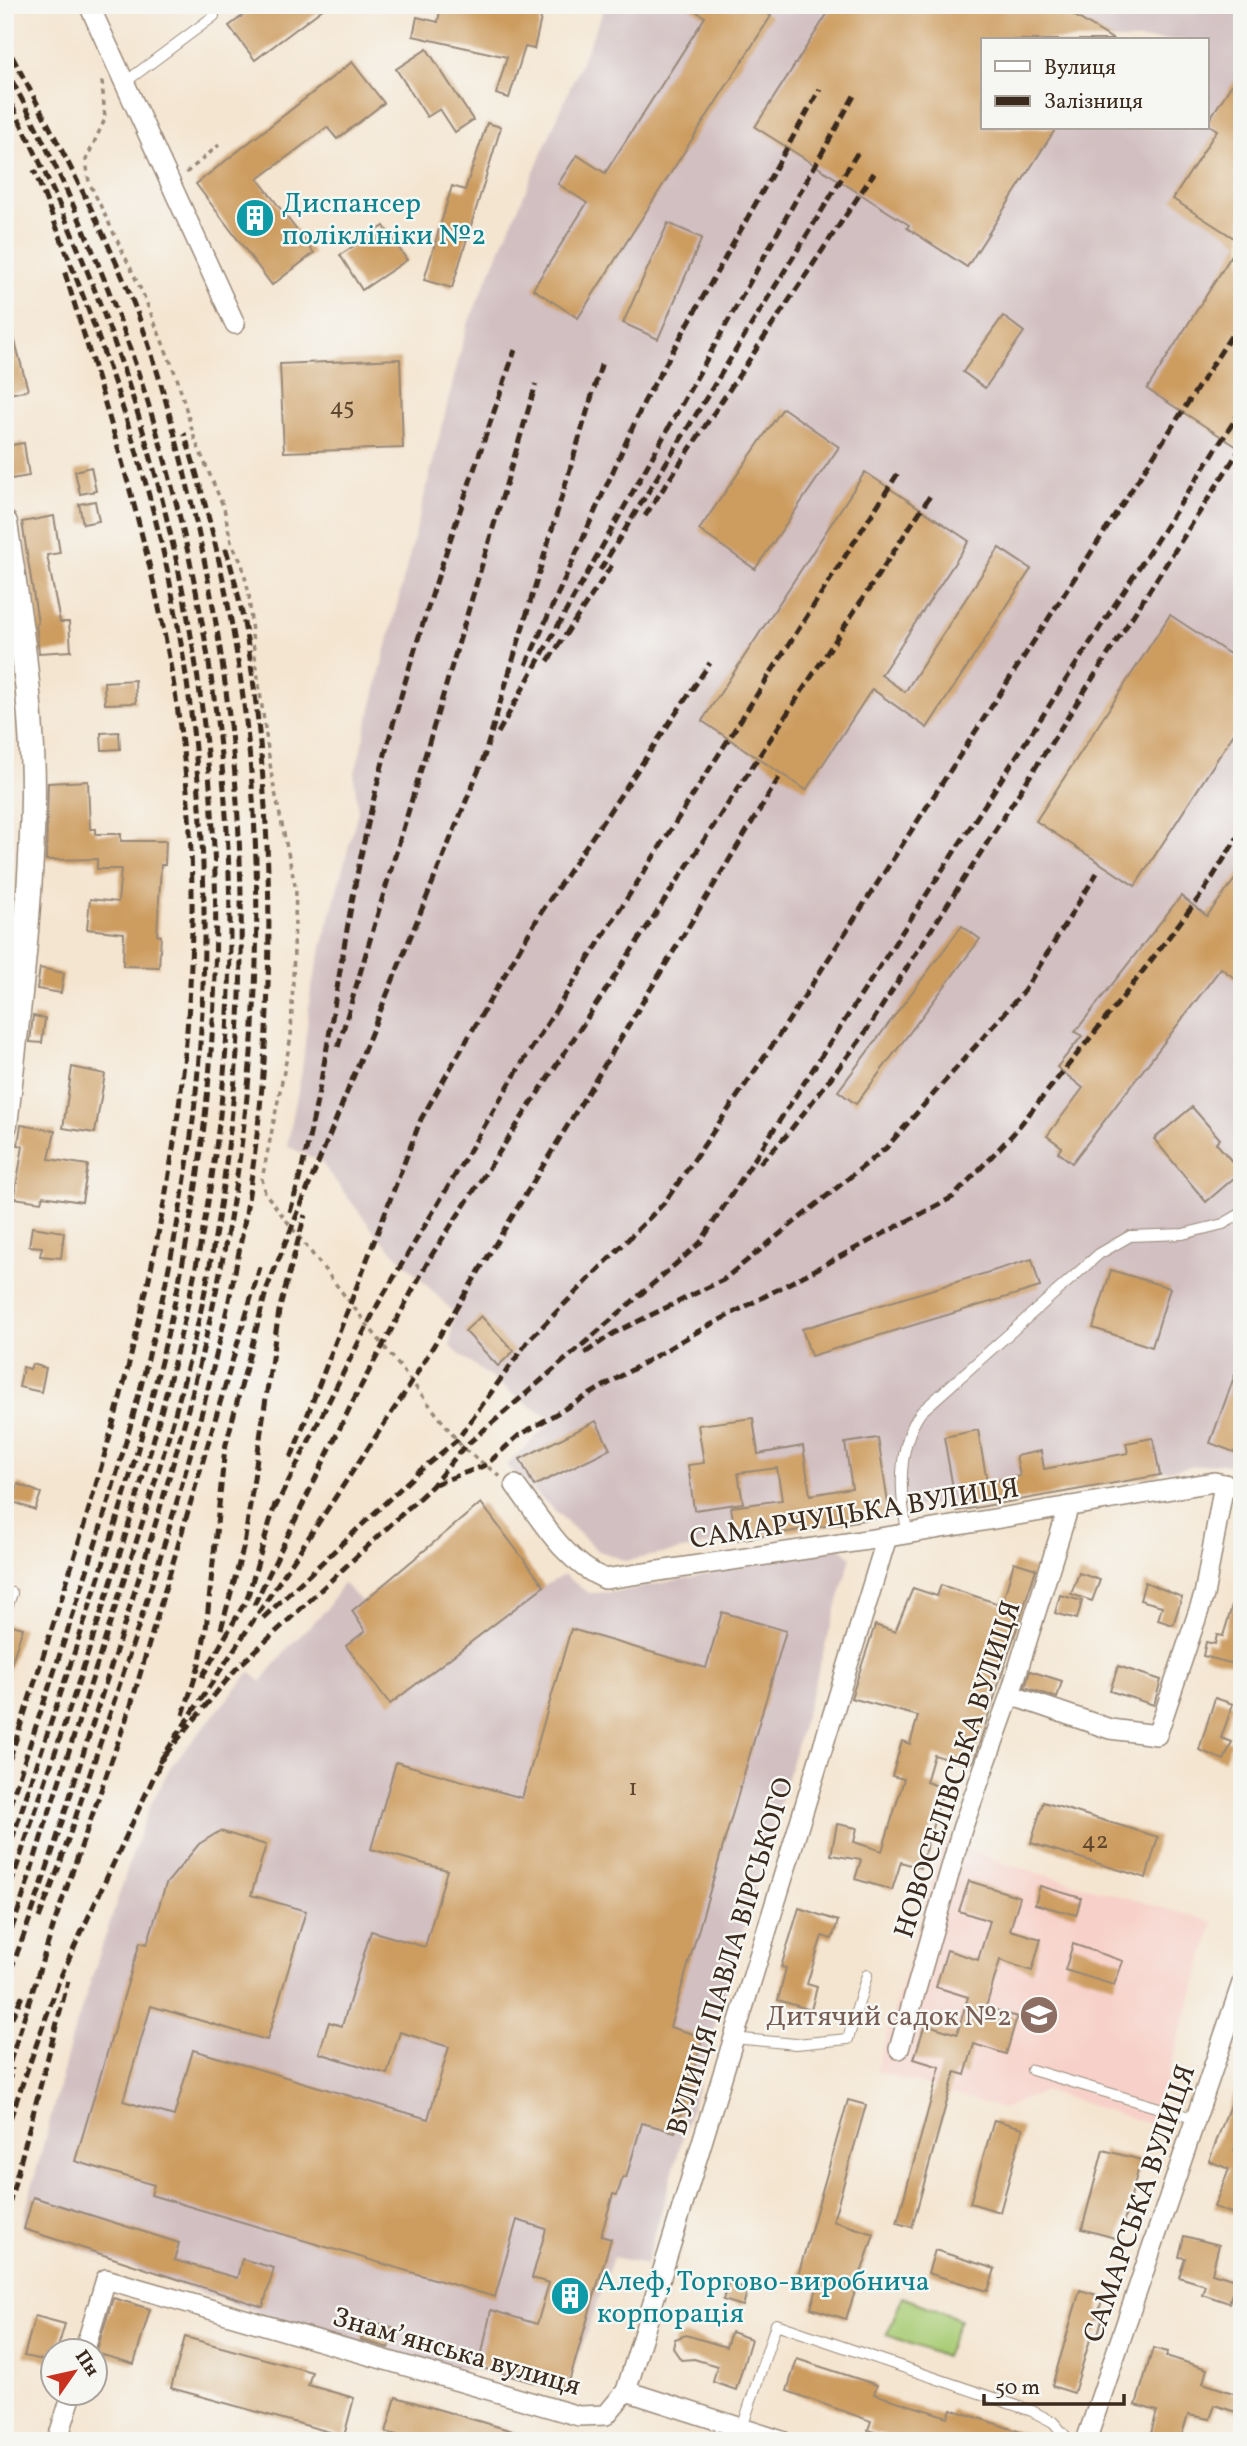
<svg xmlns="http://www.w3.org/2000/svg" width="1247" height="2446" viewBox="0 0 1247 2446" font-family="Vollkorn,serif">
<rect width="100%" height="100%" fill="#f6f6f2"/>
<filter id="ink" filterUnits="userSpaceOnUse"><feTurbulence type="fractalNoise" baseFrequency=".0143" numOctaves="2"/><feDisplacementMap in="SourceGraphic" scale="14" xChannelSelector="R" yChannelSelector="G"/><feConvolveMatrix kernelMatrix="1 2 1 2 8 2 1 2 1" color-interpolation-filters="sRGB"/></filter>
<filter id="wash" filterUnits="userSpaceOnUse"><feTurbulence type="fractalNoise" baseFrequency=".00686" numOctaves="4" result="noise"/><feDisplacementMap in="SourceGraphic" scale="28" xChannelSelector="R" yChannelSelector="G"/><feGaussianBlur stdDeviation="1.57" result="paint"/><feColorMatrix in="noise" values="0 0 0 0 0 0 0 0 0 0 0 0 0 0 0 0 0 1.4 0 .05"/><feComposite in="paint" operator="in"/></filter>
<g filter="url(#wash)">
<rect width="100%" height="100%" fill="#f4e5d0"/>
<polygon fill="#f7d1c9" points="945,1839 1006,1864 1214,1922 1153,2125 1045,2091 1003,2109 876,2071"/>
<g fill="#d2bfc1" fill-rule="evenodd">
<path d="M606 5H1242V1467L1217 1463 855 1516 626 1561 597 1550 506 1465 554 1420 519 1399 450 1347 454 1313 376 1234 321 1162 287 1146 302 1071 311 989 358 811 354 777 467 326ZM983 40H1207V128H983Z"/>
<polygon points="481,1503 544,1586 564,1575 588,1593 618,1592 840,1547 851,1557 646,2264 613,2257 566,2392 478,2371 394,2355 301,2328 21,2228 72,2038 133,1852 149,1808 171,1766 250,1672 261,1682 288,1648 325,1611 343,1583 362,1602"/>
</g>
<polygon fill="#aacd77" stroke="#727c4a" stroke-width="2" points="902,2297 960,2319 945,2357 887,2335"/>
<g id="blocks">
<g fill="#cd9d61">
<polygon points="257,5 328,5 255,60 229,26"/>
<polygon points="441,5 544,5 534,49 525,47 509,98 496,94 507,57 413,36 417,17 438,22"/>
<polygon points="686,5 754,5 771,16 578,318 533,289 587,203 558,184 577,155 605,173 705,17"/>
<polygon points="833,5 1057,5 1114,40 983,40 983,128 1056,128 967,267 907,228 909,225 755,127"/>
<polygon points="427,49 473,120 455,132 440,109 427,117 396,69"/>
<polygon points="352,62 384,103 337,139 327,127 258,179 314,253 272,285 196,184"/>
<polygon points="1242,69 1242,450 1147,389 1240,242 1173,199 1217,130 1207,123"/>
<polygon points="487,123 501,127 452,288 424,280 452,186 465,190"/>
<polygon points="668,223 702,238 658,339 623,323"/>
<polygon points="384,226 407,260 362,290 340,255"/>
<polygon points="1003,316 1024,332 985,388 963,372"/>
<polygon points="5,323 10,323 28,390 5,395"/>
<polygon points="400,359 403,448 284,452 280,364"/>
<polygon points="783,408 839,447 755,569 699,530"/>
<polygon points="24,443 29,476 11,479 5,446"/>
<polygon points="91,467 96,491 80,494 75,471"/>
<polygon points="865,472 969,541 881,675 905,692 999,548 1031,569 927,728 872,689 806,790 702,721"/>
<polygon points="95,501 99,521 83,524 79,504"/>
<polygon points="54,516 60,553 47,555 60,622 69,622 71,651 39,653 36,623 38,623 22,522"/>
<polygon points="1170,615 1242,662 1242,721 1135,886 1036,821"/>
<polygon points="135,680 136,703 105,704 104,682"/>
<polygon points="119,732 120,749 102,750 101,733"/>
<polygon points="88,781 90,829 96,829 96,834 121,834 121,841 166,841 165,865 161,865 157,935 161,936 159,967 123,966 124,933 87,929 90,899 118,902 121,869 97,869 97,859 46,860 48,783"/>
<polygon points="1242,870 1242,984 1221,968 1072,1163 1058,1152 1062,1147 1047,1136 1083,1088 1057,1067 1082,1036 1075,1032 1181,896 1207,916"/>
<polygon points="962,926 980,939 856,1104 838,1091"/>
<polygon points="40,968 64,973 61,993 37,989"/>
<polygon points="33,1016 45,1018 42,1043 30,1042"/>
<polygon points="72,1067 105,1074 95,1133 63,1128"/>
<polygon points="1192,1107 1220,1139 1216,1143 1241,1172 1206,1202 1154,1139"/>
<polygon points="21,1125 55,1131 49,1159 88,1165 82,1202 43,1196 41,1202 14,1198 23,1146 18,1145"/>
<polygon points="32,1227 64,1232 61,1258 40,1256 42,1247 29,1246"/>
<polygon points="1032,1259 1040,1287 811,1356 802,1329"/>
<polygon points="1111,1270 1170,1288 1152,1347 1093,1328"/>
<polygon points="481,1316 514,1351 498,1366 465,1331"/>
<polygon points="1240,1361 1242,1361 1242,1455 1210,1443"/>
<polygon points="32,1364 46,1368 41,1392 19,1387 23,1367 30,1369"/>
<polygon points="753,1418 758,1454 803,1446 810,1495 852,1488 845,1443 878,1438 890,1516 736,1540 731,1507 782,1500 777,1468 738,1473 743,1503 694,1510 688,1465 704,1463 698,1425"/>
<polygon points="596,1421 610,1449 534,1486 520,1459"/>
<polygon points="978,1430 987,1482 1020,1476 1016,1456 1041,1451 1044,1469 1128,1453 1126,1443 1153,1438 1160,1475 957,1511 944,1437"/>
<polygon points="18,1484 41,1493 35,1510 13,1502"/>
<polygon points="481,1503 544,1586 390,1704 346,1646 365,1631 352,1611"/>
<polygon points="1014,1562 1036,1569 974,1760 968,1765 934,1755 926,1782 944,1788 920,1868 901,1862 892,1890 855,1879 861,1860 831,1855 837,1824 857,1828 854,1842 882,1851 904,1779 892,1776 902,1741 910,1744 918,1716 851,1698 875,1625 895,1632 913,1588 937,1596 941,1585 1002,1605"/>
<polygon points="1079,1573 1100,1580 1092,1601 1071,1594"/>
<polygon points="1145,1582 1182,1597 1173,1625 1158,1620 1162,1606 1140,1600"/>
<polygon points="1060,1595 1082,1601 1077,1619 1055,1613"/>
<polygon points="1233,1603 1242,1606 1234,1650 1242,1652 1242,1666 1203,1656 1206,1642 1215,1644 1217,1635 1223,1636"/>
<polygon points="722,1612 786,1631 670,2027 703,2037 675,2132 642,2123 626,2178 623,2177 617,2195 613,2194 601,2236 611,2239 566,2392 479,2367 491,2310 537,2324 549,2283 532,2278 546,2229 517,2220 495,2297 151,2195 154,2185 75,2161 140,1942 147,1944 166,1884 199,1844 220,1831 266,1845 251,1895 306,1911 267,2040 151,2006 123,2101 174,2116 193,2050 428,2119 449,2047 400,2032 387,2074 319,2053 329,2022 342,2026 371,1931 425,1947 447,1870 371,1849 396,1762 522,1798 571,1629 706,1668"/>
<polygon points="5,1623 23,1628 8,1673 5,1673"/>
<polygon points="1118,1666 1161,1680 1154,1705 1110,1691"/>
<polygon points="1030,1671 1062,1681 1057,1698 1025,1687"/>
<polygon points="1215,1698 1233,1704 1221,1738 1232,1742 1224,1760 1199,1750"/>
<polygon points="1043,1802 1158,1837 1146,1878 1031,1843"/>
<polygon points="969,1881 1020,1897 1010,1930 1041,1939 1032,1971 1000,1960 986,2007 1017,2017 1006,2054 974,2044 965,2075 955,2072 912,2227 897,2223 940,2067 914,2059 925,2024 957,2034 968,1997 936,1987 947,1950 978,1960 990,1921 959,1911"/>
<polygon points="1040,1886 1081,1898 1076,1915 1035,1904"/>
<polygon points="799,1908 838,1921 832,1939 822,1936 807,1984 817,1987 811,2010 778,2000 786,1968 781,1967"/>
<polygon points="1073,1944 1123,1961 1114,1985 1065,1970"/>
<polygon points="1240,2078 1242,2129 1234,2151 1242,2138 1242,2217 1214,2207 1229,2169 1209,2161"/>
<polygon points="848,2100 866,2105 833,2221 874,2234 846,2319 811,2308 818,2285 797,2279"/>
<polygon points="994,2120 1023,2128 1000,2212 970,2203"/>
<polygon points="1103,2150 1141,2160 1119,2239 1082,2229"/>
<polygon points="33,2197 179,2243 174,2260 237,2278 242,2259 274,2268 263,2307 24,2229"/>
<polygon points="1184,2236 1219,2245 1212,2273 1236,2280 1229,2303 1202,2294 1205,2285 1179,2277 1185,2258 1179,2257"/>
<polygon points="935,2250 995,2269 988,2291 928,2273"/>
<polygon points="728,2283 748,2289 743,2306 723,2300"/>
<polygon points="1080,2290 1103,2297 1097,2317 1102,2319 1098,2334 1092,2333 1074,2393 1052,2386"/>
<polygon points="113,2298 150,2309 134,2364 96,2353"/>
<polygon points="35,2316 65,2324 57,2351 52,2351 52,2362 24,2356"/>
<polygon points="367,2320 395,2328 389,2348 361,2340"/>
<polygon points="731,2332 751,2339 736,2390 713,2382 717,2366 694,2359 681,2360 673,2348 675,2339 686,2335 726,2347"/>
<polygon points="185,2337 312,2372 308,2385 354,2398 344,2436 171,2388"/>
<polygon points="1153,2348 1168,2352 1166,2356 1207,2369 1203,2383 1242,2396 1242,2414 1215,2405 1210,2419 1188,2415 1180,2441 1149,2441 1157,2411 1136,2405"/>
<polygon points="797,2359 877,2385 874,2394 948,2417 951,2409 1039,2438 1039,2441 902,2441 868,2430 871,2421 787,2391"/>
<polygon points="396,2397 533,2437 532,2441 417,2441 386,2432"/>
</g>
</g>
</g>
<g filter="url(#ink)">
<use href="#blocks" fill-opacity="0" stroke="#988877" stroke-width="2"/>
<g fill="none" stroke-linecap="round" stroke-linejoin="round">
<g stroke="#988877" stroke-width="12">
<g id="service">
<polyline points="124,83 214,16"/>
<path d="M908 1534C899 1496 897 1445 921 1412L1099 1254 1130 1236 1183 1234 1223 1224 1242 1213"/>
<polyline points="5,1614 12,1593"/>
<polyline points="733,2038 796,2044 848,2039 867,1975"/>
<polyline points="1032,2070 1196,2119"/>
<polyline points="742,2428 776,2324 1032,2411 1053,2422 1070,2441"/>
</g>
</g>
<g stroke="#988877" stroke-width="22">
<g id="minor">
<polyline points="89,5 235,324"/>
<path d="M515 1485C541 1519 564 1562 605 1579L887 1537 1214 1482 1242 1488"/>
<polyline points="1010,1695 1110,1729 1157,1735 1204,1595 1224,1484"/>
<polyline points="899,2049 962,1829 1010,1695 1069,1506"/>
<polyline points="84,2352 106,2279 579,2416 606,2415 626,2391 782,2441"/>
<polyline points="626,2391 887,1537"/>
<polyline points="57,2441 72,2394"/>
<polyline points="1086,2441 1242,1983"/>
</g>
</g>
<g stroke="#988877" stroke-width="27">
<path id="tertiary" d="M5 523C19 612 33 702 33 792 32 904 18 1015 5 1125"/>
</g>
<g stroke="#988877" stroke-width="3.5" stroke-dasharray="5 5" stroke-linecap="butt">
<polyline points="102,81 105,119 86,160 89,182 143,294 177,378 195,440 224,508 231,542 242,564 249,594 252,635 272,778 296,890 291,1037 262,1179 265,1193 463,1448 501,1477"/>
<polyline points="186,173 219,145"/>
</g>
<use href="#service" stroke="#fff" stroke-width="10"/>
<use href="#minor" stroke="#fff" stroke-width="19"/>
<use href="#tertiary" stroke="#fff" stroke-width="24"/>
<g stroke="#3b2a1e" stroke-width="5" stroke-dasharray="10 5" stroke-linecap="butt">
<path d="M5 43C47 122 90 201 125 283 154 349 172 422 189 492 251 747 258 1012 209 1270 186 1393 145 1514 107 1633 86 1699 64 1766 43 1832 31 1869 21 1908 5 1945"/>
<path d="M5 68C205 432 281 862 195 1271 150 1486 73 1694 5 1903"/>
<path d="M5 92C196 460 262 853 183 1261 144 1465 69 1663 5 1861"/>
<polyline points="645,516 874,173"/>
<polyline points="600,570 858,152"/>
<polyline points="548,661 612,565"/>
<polyline points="526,665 644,402 820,89"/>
<polyline points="498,733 855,94"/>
<polyline points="779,778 406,1391 160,1761 236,1669 432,1486 463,1448 700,1243 1242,409"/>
<polyline points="338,1047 536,384"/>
<polyline points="760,1163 785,1137 861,1039 1242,446"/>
<path d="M290 1212C328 1084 338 953 368 824 404 663 462 507 515 350"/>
<polyline points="585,1353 614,1333 723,1280 886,1148 1024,991 1097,873"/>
<polyline points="291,1458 421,1119 540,914 710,663"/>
<polyline points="435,1484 486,1465 518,1436 695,1333 953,1197 1013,1134 1123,997 1204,891 1242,830"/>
<polyline points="274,1510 378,1304 519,1068 900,470"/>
<polyline points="254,1605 353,1401 431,1256 932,493"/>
<polyline points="263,1618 417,1473 457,1440 528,1341 665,1202 778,1037 1242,319"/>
<polyline points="221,1629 244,1545 279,1311 305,1215"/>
<polyline points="202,1677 247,1599 276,1501"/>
<polyline points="183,1715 199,1665 206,1629 225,1448 267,1288 484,757 602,362"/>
<path d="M5 1773C114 1440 225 1107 183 751 164 585 113 429 64 270"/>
<path d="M5 1819C82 1586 169 1348 195 1102 212 937 205 772 175 609 147 456 91 314 34 170"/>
<path d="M39 1918 59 1867C123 1673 191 1481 233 1281 266 1127 275 964 265 808 259 720 251 630 225 546"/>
<path d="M5 1984C46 1883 75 1776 109 1673 151 1540 193 1408 220 1272 276 997 271 701 184 433"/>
<polyline points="5,2032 24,1992"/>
<polyline points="5,2077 55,1921 131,1705 260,1267"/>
<polyline points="5,2099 12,2068"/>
<polyline points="5,2133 60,1978 165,1753"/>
<polyline points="5,2220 68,1981"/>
</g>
</g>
</g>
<defs>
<g id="building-disc" transform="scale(2.0125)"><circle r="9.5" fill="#0f9aa8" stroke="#f6f6f2"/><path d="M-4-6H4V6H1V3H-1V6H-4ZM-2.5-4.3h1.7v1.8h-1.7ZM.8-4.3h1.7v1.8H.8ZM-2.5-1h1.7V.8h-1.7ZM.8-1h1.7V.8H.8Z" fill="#fff"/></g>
<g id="school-disc" transform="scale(2.0125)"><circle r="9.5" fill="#8d6e63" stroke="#f6f6f2"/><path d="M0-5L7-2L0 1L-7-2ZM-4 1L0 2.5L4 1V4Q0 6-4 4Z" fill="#fff"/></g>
</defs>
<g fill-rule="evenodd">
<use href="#building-disc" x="255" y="218"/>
<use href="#school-disc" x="1039" y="2015"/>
<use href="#building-disc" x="570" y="2296"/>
</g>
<g text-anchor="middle" stroke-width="5" stroke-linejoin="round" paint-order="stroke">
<g font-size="24" fill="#60472f">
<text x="342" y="414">45</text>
<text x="633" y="1795">1</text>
<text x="1095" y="1848">42</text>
</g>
<g font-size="28" fill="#0d838f" stroke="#f6f6f2" text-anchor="start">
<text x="282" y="212">Диспансер<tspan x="282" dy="32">поліклініки №2</tspan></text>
<text x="597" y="2290">Алеф, Торгово-виробнича<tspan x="597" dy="32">корпорація</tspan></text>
</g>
<g font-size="28" fill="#3b2a1e" stroke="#f6f6f2">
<text transform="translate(854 1512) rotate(-9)" y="10">САМАРЧУЦЬКА ВУЛИЦЯ</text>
<text transform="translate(956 1769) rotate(-72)" y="10">НОВОСЕЛІВСЬКА ВУЛИЦЯ</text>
<text transform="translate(729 1956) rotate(-73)" y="10">ВУЛИЦЯ ПАВЛА ВІРСЬКОГО</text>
<text transform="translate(1138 2203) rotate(-71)" y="10">САМАРСЬКА ВУЛИЦЯ</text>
<text transform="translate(457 2350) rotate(16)" y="10">Знамʼянська вулиця</text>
</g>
<g font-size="28" fill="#785e54" stroke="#f6f6f2" text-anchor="end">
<text x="1012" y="2025">Дитячий садок №2</text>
</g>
</g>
<rect width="1247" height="2446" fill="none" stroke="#f6f6f2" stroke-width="28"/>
<rect x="981" y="38" width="228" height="91" fill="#f6f6f2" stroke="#aba49d" stroke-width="2"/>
<rect x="995" y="61" width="35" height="10" fill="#ffffff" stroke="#aba49d" stroke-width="2"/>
<text x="1044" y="74" font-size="21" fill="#3b2a1e">Вулиця</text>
<rect x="995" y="96" width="35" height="10" fill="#3b2a1e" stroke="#aba49d" stroke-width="2"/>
<text x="1044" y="108" font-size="21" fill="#3b2a1e">Залізниця</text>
<g transform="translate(74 2372) rotate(56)"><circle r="33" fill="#f6f6f2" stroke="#aba49d" stroke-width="2"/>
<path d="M0-5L12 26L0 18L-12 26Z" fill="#c8321e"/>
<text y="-10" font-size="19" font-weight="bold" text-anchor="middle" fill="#3b2a1e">Пн</text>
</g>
<path d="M984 2394v10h140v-10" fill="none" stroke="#3b2a1e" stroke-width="3.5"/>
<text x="995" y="2394" font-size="21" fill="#3b2a1e" stroke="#f6f6f2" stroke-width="5" paint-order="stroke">50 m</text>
</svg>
